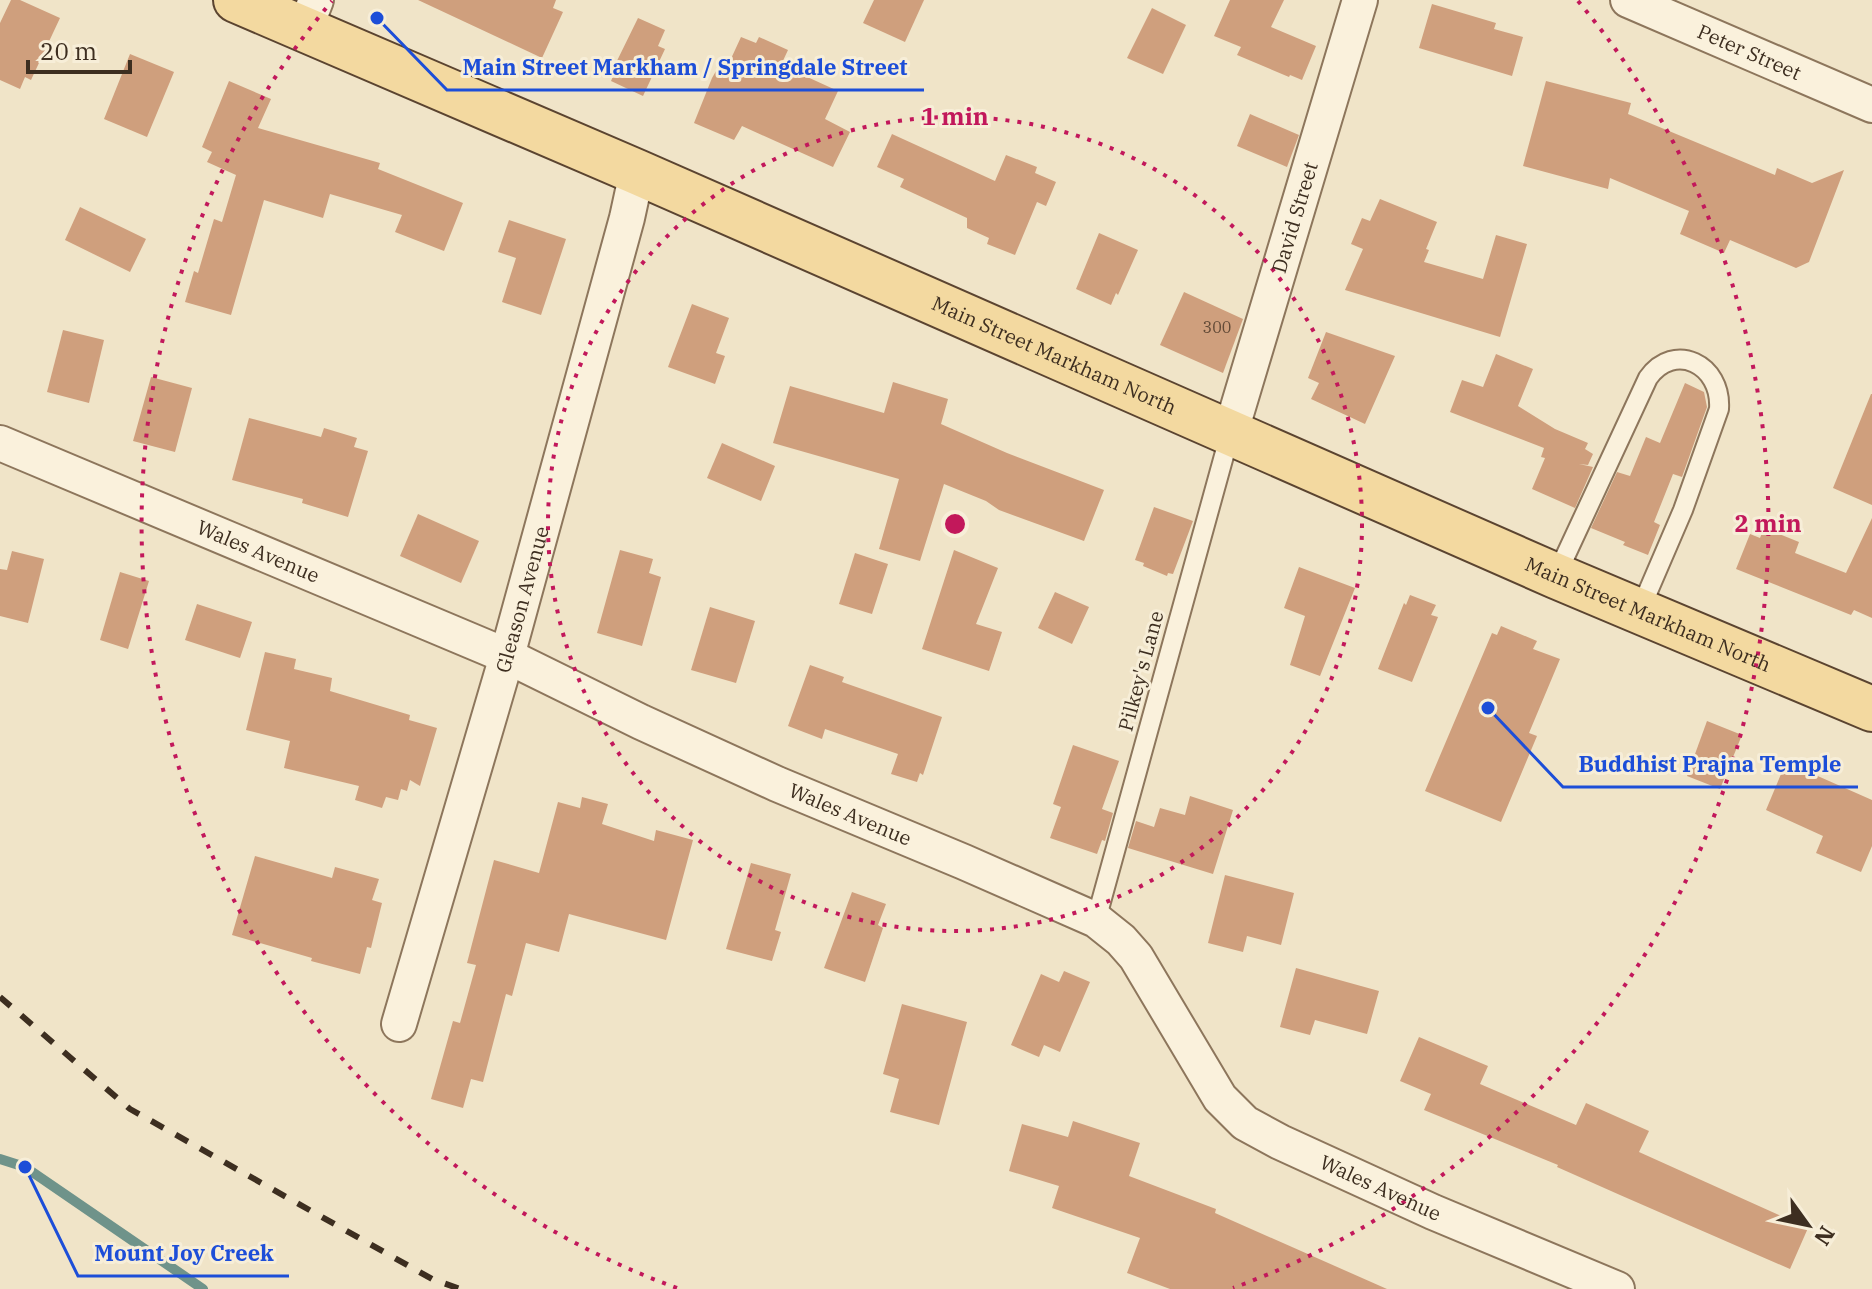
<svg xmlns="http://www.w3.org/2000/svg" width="1872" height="1289" viewBox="0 0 1872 1289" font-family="'IBM Plex Serif',serif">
<rect width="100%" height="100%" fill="#f0e4c8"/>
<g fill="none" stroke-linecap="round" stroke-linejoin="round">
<polyline stroke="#6f938a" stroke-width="10" points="0,1159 25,1167 203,1289"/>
</g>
<g fill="#cf9f7d">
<polygon points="11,0 20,0 60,18 31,80 25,77 20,89 0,80 0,23"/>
<polygon points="418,0 556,0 553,8 563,12 542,58"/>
<polygon points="874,0 924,0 905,42 863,23"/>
<polygon points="1230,0 1284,0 1271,27 1316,46 1302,80 1290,75 1289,77 1237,55 1241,47 1214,36"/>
<polygon points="1432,4 1496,23 1494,29 1523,37 1512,76 1419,48"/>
<polygon points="1152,8 1186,25 1163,74 1127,58"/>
<polygon points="638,18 665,30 658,46 665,49 643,96 611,81 615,72 612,71"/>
<polygon points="741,37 756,43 759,37 788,50 781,65 838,91 825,119 850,132 833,167 742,126 734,140 694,123 712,78 723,59 729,63"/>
<polygon points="130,54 174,72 147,137 104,119"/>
<polygon points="229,81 271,99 258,128 380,163 378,169 463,203 444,251 395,232 402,215 330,194 323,218 264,200 231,315 185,302 194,271 198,273 214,219 222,222 236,175 207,162 212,152 202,147"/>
<polygon points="1546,81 1631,103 1628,114 1775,175 1777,168 1812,183 1844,170 1809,262 1796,268 1730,240 1724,253 1680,234 1689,211 1610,178 1608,189 1523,166"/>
<polygon points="1250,114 1299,135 1287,167 1237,146"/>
<polygon points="892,134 995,181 1006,155 1037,167 1035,173 1056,182 1046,206 1037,202 1015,255 987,244 989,238 967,228 967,218 900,187 904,179 877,167"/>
<polygon points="1380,199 1437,222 1426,249 1429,250 1424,262 1483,279 1496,235 1527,244 1500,337 1345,290 1363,249 1351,244 1362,218 1370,221"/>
<polygon points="80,207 146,239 130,272 65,240"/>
<polygon points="509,220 566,239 541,315 502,302 516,258 498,252"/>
<polygon points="1099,233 1138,250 1118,295 1116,293 1111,305 1076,289"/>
<polygon points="1184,292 1243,319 1223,373 1160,345"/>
<polygon points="692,304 729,318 716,353 725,356 715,384 668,367"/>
<polygon points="63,330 104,340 89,403 47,392"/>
<polygon points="1326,332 1395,356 1365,424 1311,399 1319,383 1308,378"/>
<polygon points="1496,354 1533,369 1518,406 1555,429 1588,443 1585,449 1593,454 1588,465 1579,464 1593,467 1575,508 1532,489 1545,458 1541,457 1544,448 1450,412 1462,380 1483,387"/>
<polygon points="151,377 192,388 175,452 133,441"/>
<polygon points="893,382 948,399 941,424 1007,453 1104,490 1084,541 999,510 986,501 944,484 920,561 879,549 899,479 773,443 790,386 884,413"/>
<polygon points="1685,383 1704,392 1707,407 1682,477 1673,474 1654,522 1660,525 1648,555 1623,545 1625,542 1591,528 1617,472 1630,476 1646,437 1660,443"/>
<polygon points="1871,394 1872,394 1872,505 1833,488"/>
<polygon points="249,418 321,437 324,428 357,438 354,447 368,451 348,517 302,503 303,499 232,480"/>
<polygon points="722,443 775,466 761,501 707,478"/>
<polygon points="1154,507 1193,521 1173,574 1168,573 1167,576 1143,566 1144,563 1135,560"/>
<polygon points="418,514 479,541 461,583 400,556"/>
<polygon points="1872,518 1872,618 1854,610 1851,615 1736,569 1750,534 1760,538 1764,528 1799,542 1795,553 1846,573"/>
<polygon points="620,550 653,559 649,573 661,577 642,646 597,633"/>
<polygon points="954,550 998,568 976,624 1002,632 989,671 922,649"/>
<polygon points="12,551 44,559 28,623 0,616 0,569 7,570"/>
<polygon points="855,553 888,564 872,614 839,604"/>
<polygon points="1299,567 1355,588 1320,676 1290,665 1305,616 1284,608"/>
<polygon points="120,572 149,581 128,649 100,640"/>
<polygon points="1055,592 1089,607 1072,644 1038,628"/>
<polygon points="1410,595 1436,605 1431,615 1438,617 1412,682 1378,669 1404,603 1406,605"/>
<polygon points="197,604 252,622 240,658 185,640"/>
<polygon points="710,607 755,621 736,683 691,670"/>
<polygon points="1501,626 1537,641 1533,649 1560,659 1529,733 1537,736 1501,822 1425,791 1492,633 1497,635"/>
<polygon points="265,652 296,659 294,669 332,678 330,691 410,715 409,720 437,728 420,786 410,780 407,791 401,789 398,800 386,797 382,808 355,800 359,786 284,768 290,741 246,730"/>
<polygon points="810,665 844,677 842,682 942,717 923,775 920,773 917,782 891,774 898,754 825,729 822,739 788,726"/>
<polygon points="1707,721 1742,735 1720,789 1687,776"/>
<polygon points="1073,745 1119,761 1102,809 1113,813 1105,841 1102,840 1097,854 1050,838 1061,807 1053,804"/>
<polygon points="1786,762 1872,800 1872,846 1861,872 1816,853 1823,836 1766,810"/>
<polygon points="1190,796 1233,810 1213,874 1128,848 1136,821 1154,827 1160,808 1185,815"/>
<polygon points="582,797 608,804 602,824 654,841 656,830 693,840 666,940 569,914 559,952 526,943 512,996 506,994 483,1082 471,1079 463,1108 431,1099 453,1021 460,1023 476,965 467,963 494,860 539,873 558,802 580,808"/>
<polygon points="255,856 332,878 335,867 379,879 372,900 382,903 371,948 367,947 360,974 311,961 312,958 232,935"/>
<polygon points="751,863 791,874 775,930 781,932 772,961 726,949"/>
<polygon points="1225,875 1294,893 1281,945 1247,936 1243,952 1208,943"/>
<polygon points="852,892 886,904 878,925 883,928 865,982 824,968"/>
<polygon points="1296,968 1379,991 1367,1034 1315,1020 1310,1035 1280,1027"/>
<polygon points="1064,971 1090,982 1060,1052 1044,1045 1039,1057 1011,1045 1041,974 1059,982"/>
<polygon points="902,1004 967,1022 939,1125 890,1112 899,1079 883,1074"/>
<polygon points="1419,1037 1488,1066 1480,1084 1576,1125 1586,1103 1649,1131 1639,1152 1808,1228 1790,1269 1620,1195 1557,1167 1558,1165 1424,1110 1431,1094 1400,1081"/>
<polygon points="1073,1121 1140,1143 1129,1176 1216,1209 1215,1213 1387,1289 1170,1289 1127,1273 1140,1238 1052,1208 1059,1186 1009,1171 1022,1124 1068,1137"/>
</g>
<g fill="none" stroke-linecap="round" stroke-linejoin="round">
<g stroke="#8d765c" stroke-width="22">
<g id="service">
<path d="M1556 576 1648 378C1674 341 1722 364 1719 409L1683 510 1640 610"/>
<polyline points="1096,920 1230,434"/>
</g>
</g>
<g stroke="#8d765c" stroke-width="38">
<g id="minor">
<path id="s1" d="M1628 0 1872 105"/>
<polyline points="304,31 316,0"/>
<path id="s2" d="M1230 434 1360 0"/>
<path id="s3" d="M0 443 507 656 641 722 777 784 964 862 1096 920 1121 940 1136 957 1220 1098 1245 1123 1280 1142 1433 1212 1617 1289"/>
<path id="s4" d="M399 1024 507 656 627 218 637 172"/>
</g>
</g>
<g stroke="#5b4430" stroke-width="48">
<g id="primary">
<path id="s5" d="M236 0 637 172 1556 576 1872 709"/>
</g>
</g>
<use href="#service" stroke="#faf1dc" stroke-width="18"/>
<use href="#minor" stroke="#faf1dc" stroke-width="34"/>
<use href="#primary" stroke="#f3d9a0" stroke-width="44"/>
<polyline stroke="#3d2e20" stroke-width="6" stroke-dasharray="14 14" stroke-linecap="butt" points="0,997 130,1109 432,1279 460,1289"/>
</g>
<g fill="none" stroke="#c2185b" stroke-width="4" stroke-dasharray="4 8">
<circle cx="955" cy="524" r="407"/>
<path d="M677 1288A813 813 0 0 1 332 1M1578 1A813 813 0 0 1 1233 1288"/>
</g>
<g text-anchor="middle" stroke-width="6" stroke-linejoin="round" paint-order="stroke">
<g font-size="16" fill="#624a37">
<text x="1217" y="333">300</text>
</g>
<g font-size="20" fill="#3d2e20" stroke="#f7eed8">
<text dy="7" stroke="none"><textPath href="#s1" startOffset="132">Peter Street</textPath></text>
<text dy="7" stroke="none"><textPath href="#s2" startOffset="226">David Street</textPath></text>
<text dy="7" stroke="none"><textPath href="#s5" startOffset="892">Main Street Markham North</textPath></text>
<text dy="7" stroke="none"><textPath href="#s3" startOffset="280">Wales Avenue</textPath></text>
<text dy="7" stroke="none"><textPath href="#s4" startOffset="442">Gleason Avenue</textPath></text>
<text dy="7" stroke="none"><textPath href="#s5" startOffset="1540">Main Street Markham North</textPath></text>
<text transform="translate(1141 671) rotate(-75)" y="7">Pilkey's Lane</text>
<text dy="7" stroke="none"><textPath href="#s3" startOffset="928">Wales Avenue</textPath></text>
<text dy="7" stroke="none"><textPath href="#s3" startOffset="1600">Wales Avenue</textPath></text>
</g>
</g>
<circle cx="955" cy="524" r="12" fill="#c2185b" stroke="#f7eed8" stroke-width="4"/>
<g font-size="24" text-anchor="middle" font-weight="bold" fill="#c2185b" stroke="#f7eed8" stroke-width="6" stroke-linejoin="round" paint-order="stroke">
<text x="955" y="125">1 min</text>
<text x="1768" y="532">2 min</text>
</g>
<path fill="none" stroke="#1d4ed8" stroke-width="3" d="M377 18L447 90H924M1488 708L1563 787H1858M25 1167L78 1276H289"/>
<g fill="#1d4ed8" stroke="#f7eed8" stroke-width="3">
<circle cx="377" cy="18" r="8"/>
<circle cx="1488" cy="708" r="8"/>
<circle cx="25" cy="1167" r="8"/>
</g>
<g font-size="22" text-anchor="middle" font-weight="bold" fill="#1d4ed8" stroke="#f7eed8" stroke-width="6" stroke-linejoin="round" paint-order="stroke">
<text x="685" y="75">Main Street Markham / Springdale Street</text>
<text x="1710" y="772">Buddhist Prajna Temple</text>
<text x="184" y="1261">Mount Joy Creek</text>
</g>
<g transform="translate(1808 1225) rotate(123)" stroke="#f7eed8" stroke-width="6" paint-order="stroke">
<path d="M0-6L14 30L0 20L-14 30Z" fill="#3d2e20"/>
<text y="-12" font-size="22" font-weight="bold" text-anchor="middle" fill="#3d2e20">N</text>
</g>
<path d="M28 60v12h102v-12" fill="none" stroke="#3d2e20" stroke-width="4"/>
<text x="40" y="60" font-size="24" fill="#3d2e20" stroke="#f7eed8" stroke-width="6" paint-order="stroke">20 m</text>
</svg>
